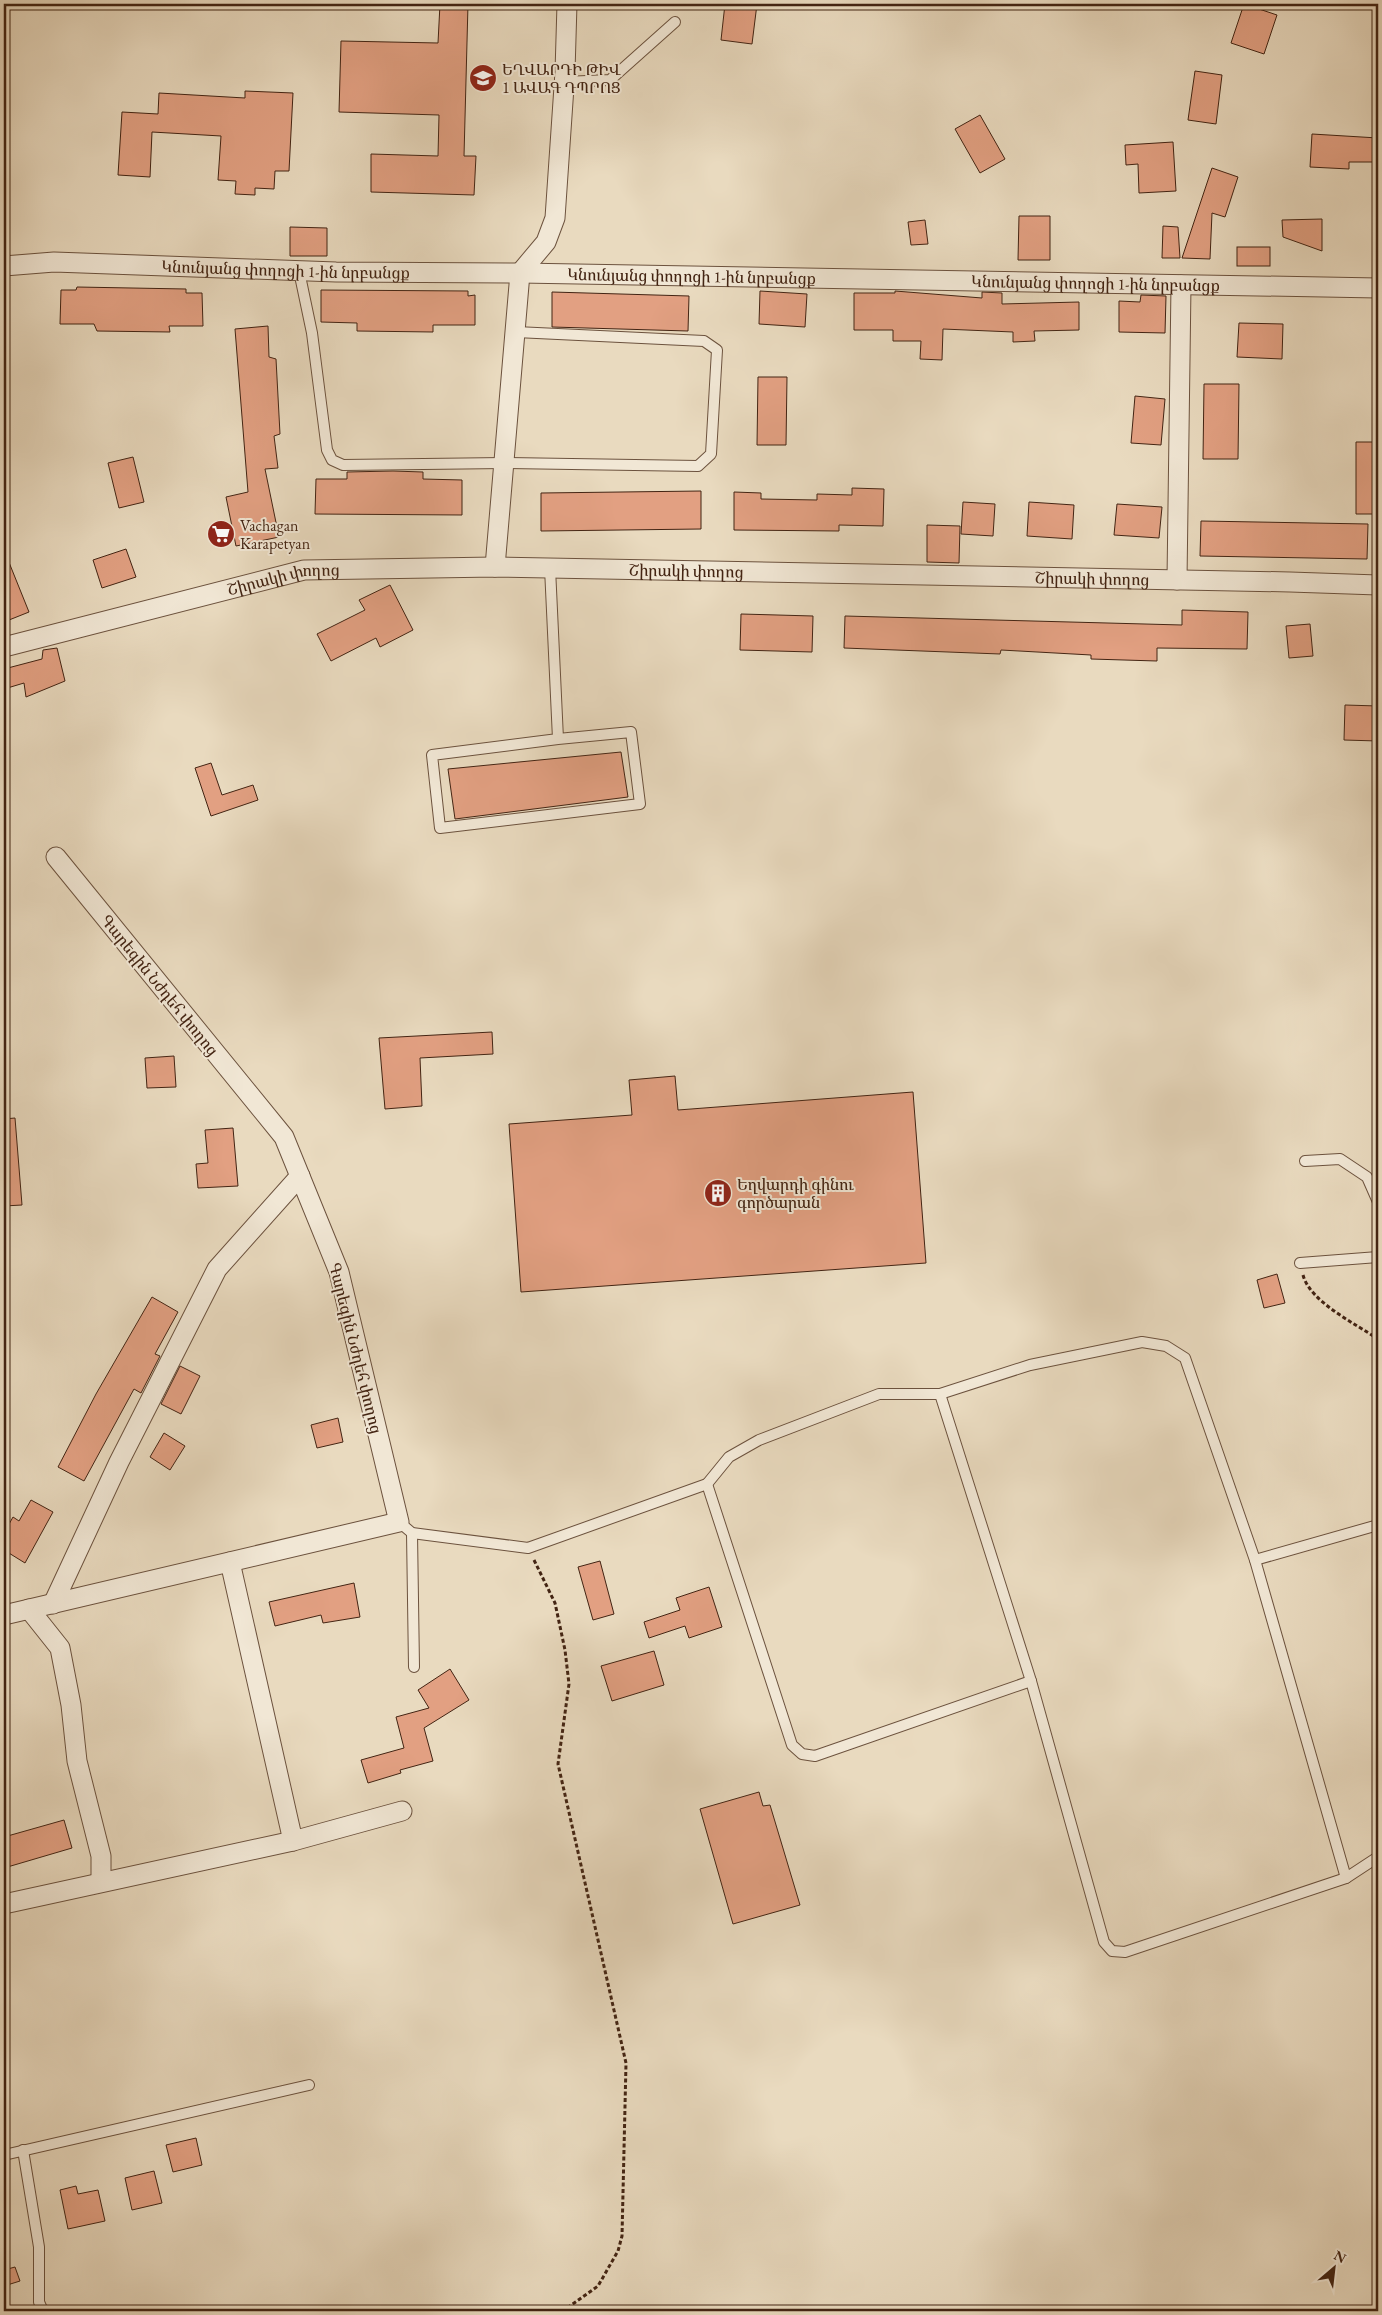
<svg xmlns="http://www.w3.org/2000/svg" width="1382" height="2315" viewBox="0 0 1382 2315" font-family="'EB Garamond','Noto Serif Armenian',serif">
<rect width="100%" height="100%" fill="#e9dabf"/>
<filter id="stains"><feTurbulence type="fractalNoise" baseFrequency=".004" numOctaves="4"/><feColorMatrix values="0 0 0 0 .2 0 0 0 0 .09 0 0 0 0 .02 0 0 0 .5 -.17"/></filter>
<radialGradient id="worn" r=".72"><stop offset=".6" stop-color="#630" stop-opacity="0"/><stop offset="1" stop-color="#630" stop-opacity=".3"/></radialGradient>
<g fill="#e2a082" stroke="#432413">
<polygon points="440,4 468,4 464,156 476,156 474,195 371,192 371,154 438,156 439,115 339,112 341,41 438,43"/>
<polygon points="725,4 757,4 752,44 721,40"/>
<polygon points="1244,4 1277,15 1264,54 1231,43"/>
<polygon points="1195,71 1222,75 1216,124 1188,120"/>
<polygon points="245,91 293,93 289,171 275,171 274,189 255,188 255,195 235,194 236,181 218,180 221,136 152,132 150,177 118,175 122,112 158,114 159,93 245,98"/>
<polygon points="980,115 1005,159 980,173 955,129"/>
<polygon points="1312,134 1378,138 1378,162 1349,162 1349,169 1310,167"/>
<polygon points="1173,142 1176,191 1139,193 1138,164 1126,165 1125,145"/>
<polygon points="1212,168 1238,177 1225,217 1212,213 1210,259 1182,258"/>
<polygon points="1019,216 1050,216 1050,260 1018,260"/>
<polygon points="1322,219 1322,251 1283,237 1282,220"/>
<polygon points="925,220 928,244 911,245 908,222"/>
<polygon points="1163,226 1178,227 1180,258 1162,258"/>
<polygon points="290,227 327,228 327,256 290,256"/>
<rect x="1237" y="247" width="33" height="19"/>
<polygon points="77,287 186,289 186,293 202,293 203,326 169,326 170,332 97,331 94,324 60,324 61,290 76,290"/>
<polygon points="321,290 468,291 468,296 475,295 475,325 433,325 433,332 357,331 357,323 321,322"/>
<polygon points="760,291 807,294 805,327 759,324"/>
<polygon points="895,291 982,298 982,292 1002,293 1002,304 1079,302 1079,330 1034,331 1035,341 1013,342 1013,332 943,329 942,360 920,359 921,341 893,341 893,330 854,330 854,293 895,293"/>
<polygon points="552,292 689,296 688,331 552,327"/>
<polygon points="1141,295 1166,296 1165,333 1119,332 1119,301 1140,302"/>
<polygon points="1239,323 1283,324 1282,359 1237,357"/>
<polygon points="268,326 269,357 276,359 280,434 274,436 278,468 265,469 279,537 236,546 226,497 248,492 235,329"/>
<polygon points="758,377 787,377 786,445 757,445"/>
<polygon points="1204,384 1239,384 1238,459 1203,459"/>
<polygon points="1135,396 1165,399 1161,445 1131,443"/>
<polygon points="1356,442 1376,442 1375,514 1356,514"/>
<polygon points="133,457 144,502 119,508 108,463"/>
<polygon points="393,471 423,472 423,479 462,480 462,515 315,514 316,479 347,479 347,472"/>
<polygon points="852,488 884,489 883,526 839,525 839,531 734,530 734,492 761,493 761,499 817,500 817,494 852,495"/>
<polygon points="701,491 701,529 541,531 541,493"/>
<polygon points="963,502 995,504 993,536 961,534"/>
<polygon points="1029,502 1074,505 1072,539 1027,536"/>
<polygon points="1117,504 1162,507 1159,538 1114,535"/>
<polygon points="1201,521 1368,524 1367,559 1200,556"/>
<polygon points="927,525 960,526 959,563 927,562"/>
<polygon points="126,549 136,577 102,588 93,560"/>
<polygon points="4,550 29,612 4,622"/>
<polygon points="390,585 413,630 380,647 376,638 331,661 317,634 365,610 359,600"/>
<polygon points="1182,610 1248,612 1247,649 1157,648 1157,661 1091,659 1091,655 1001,650 1000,654 844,648 845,616 1182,625"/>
<polygon points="741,614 813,616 812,652 740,650"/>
<polygon points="1310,624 1313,656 1289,658 1286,626"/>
<polygon points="57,648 65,681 26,697 24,683 4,689 4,669 42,659 43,650"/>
<polygon points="1345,705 1378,706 1378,741 1344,740"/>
<polygon points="621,752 628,797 455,819 448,769"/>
<polygon points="211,763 222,795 253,785 258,800 211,816 195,768"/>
<polygon points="492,1032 493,1054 420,1058 422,1106 385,1109 379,1038"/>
<polygon points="174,1056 176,1087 147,1088 145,1058"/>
<polygon points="675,1076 678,1110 913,1092 926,1263 521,1292 509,1124 632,1115 629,1080"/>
<polygon points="15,1118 22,1205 4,1206 4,1119"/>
<polygon points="233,1128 238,1186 198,1188 196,1164 208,1163 205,1130"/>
<polygon points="1277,1274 1285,1303 1264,1308 1257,1280"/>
<polygon points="152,1297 178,1312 155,1354 160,1356 141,1393 134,1389 84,1481 58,1467 96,1394"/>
<polygon points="180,1366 200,1376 181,1414 161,1404"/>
<polygon points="338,1418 343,1442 317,1448 311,1425"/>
<polygon points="164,1433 185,1446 170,1470 150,1457"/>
<polygon points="31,1500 53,1512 25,1563 4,1550 4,1533 13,1517 19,1521"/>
<polygon points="600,1561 614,1614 593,1620 578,1567"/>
<polygon points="354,1583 360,1617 323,1623 321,1615 275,1626 269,1602"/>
<polygon points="709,1587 722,1627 689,1638 685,1626 649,1638 644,1622 680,1610 676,1598"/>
<polygon points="654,1651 664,1685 612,1701 601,1666"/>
<polygon points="450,1669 469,1700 424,1728 433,1761 400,1770 401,1773 368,1783 361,1760 404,1748 396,1717 429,1708 418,1690"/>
<polygon points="759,1792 763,1806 770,1805 800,1905 733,1924 700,1809"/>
<polygon points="64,1820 72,1848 4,1868 4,1837"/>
<polygon points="196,2138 202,2165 173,2172 166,2145"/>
<polygon points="154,2171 162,2203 132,2210 125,2178"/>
<polygon points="76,2186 78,2194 98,2190 105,2221 68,2229 60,2190"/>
<polygon points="15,2267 20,2281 4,2286 4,2270"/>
</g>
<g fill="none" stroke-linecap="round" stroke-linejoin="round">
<g stroke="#6c523e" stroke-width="12">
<g id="service">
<polyline points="564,82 610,80 675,22"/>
<polyline points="299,271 312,333 327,450 332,460 343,465 504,463 698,466 711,454 717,350 704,341 516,332"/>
<polyline points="550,568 558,739 631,732 640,804 440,828 432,755 558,739"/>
<polyline points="1305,1161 1340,1159 1367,1177 1378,1202"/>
<polyline points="1300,1263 1378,1257"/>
<polyline points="940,1394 1031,1681 1104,1942 1112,1951 1125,1952 1346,1878 1378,1857"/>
<polyline points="707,1484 729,1457 759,1440 879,1394 940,1394 1030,1365 1142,1342 1166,1346 1185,1358 1255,1560 1346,1878"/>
<polyline points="399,1522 412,1533 528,1548 707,1484 792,1745 802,1754 815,1756 1031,1681"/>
<polyline points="412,1533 414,1667"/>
<polyline points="1255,1560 1378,1525"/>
<polyline points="23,2150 39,2247 39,2302 43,2311"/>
<polyline points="4,2155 309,2085"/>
</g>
</g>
<g stroke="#6c523e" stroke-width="21">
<g id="minor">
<path id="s1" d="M4 266 54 262 336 272 520 273 1378 288"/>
<polyline points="495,567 520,273 546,242 555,218 565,72 567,4"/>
<polyline points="1177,580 1181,285"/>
<path id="s2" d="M4 647 304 570 495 567 1290 582 1378 585"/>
<polyline points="230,1562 293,1841"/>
<polyline points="53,1604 119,1462 217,1269 300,1176"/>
<polyline points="29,1609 60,1648 71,1705 77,1761 101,1856 101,1882"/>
<polyline points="4,1615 399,1522 339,1272 284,1137 56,857"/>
<polyline points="4,1904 293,1841 402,1811"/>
</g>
</g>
<g stroke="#432413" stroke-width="3" stroke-dasharray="4 2.5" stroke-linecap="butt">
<path d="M1303 1275C1310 1302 1356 1324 1378 1339"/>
<polyline points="534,1560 555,1603 565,1650 569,1684 558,1764 626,2063 622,2236 618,2251 598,2286 563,2311"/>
</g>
<use href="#service" stroke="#f1e7d5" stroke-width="10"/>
<use href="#minor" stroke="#f1e7d5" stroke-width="19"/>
</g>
<defs>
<g id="school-disc" transform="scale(1.4375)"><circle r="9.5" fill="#8f2418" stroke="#f1e7d5"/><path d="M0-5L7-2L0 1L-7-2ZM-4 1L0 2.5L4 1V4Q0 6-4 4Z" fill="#fff"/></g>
<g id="supermarket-disc" transform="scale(1.4375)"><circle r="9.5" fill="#8f2418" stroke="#f1e7d5"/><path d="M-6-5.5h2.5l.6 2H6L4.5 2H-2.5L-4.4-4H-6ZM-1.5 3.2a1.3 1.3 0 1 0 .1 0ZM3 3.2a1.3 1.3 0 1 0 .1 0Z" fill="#fff"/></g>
<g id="building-disc" transform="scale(1.4375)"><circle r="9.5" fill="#8f2418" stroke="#f1e7d5"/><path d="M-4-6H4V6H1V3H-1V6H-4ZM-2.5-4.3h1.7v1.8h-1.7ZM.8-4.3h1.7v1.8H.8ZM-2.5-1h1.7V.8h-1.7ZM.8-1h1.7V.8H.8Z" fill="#fff"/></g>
</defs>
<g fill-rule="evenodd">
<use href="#school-disc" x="483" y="78"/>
<use href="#supermarket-disc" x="221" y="534"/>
<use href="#building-disc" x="718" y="1193"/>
</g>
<g text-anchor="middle" stroke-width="4" stroke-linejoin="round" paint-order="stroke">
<g font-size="16" fill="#432413" stroke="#f1e7d5" text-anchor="start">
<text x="502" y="75">ԵՂՎԱՐԴԻ ԹԻՎ<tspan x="502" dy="18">1 ԱՎԱԳ ԴՊՐՈՑ</tspan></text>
<text x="240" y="531">Vachagan<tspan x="240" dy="18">Karapetyan</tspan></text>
<text x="737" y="1190">Եղվարդի գինու<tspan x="737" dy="18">գործարան</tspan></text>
</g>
<g font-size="16" fill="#432413" stroke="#f1e7d5">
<text dy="6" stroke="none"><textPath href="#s1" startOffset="282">Կնունյանց փողոցի 1-ին նրբանցք</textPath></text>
<text dy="6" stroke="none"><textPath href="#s1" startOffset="688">Կնունյանց փողոցի 1-ին նրբանցք</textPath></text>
<text dy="6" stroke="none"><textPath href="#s1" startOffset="1092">Կնունյանց փողոցի 1-ին նրբանցք</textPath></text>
<text dy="6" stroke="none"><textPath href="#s2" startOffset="692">Շիրակի փողոց</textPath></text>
<text dy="6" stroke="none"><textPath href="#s2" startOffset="1098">Շիրակի փողոց</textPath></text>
<text dy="6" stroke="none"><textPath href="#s2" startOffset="288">Շիրակի փողոց</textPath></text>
<text transform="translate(160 985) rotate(51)" y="6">Գարեգին Նժդեհ փողոց</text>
<text transform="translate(356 1348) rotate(76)" y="6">Գարեգին Նժդեհ փողոց</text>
</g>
</g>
<rect width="1382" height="2315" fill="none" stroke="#e9dabf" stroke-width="20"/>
<rect x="5" y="5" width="1372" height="2305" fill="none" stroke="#432413" stroke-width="2.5"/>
<rect x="10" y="10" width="1362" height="2295" fill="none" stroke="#432413"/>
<g transform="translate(1334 2268) rotate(28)" stroke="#f1e7d5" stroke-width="4" paint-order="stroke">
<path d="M0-4L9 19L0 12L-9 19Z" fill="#432413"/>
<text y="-8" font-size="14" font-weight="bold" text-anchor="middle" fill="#432413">N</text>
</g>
<rect width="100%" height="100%" filter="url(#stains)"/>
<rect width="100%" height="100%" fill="url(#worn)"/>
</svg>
